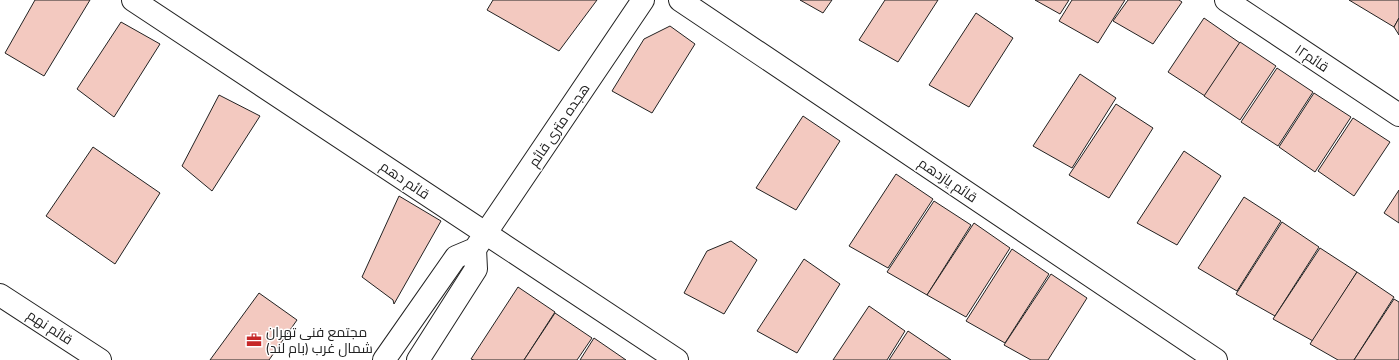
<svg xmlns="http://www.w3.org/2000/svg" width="1399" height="360" viewBox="0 0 1399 360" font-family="'Titillium Web',Cairo,sans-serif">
<rect width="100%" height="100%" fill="#fff"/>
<g fill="#f3c9c0" stroke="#222">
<polygon points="35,0 90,0 44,76 5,53"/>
<polygon points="493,0 597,0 559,51 487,10"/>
<polygon points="800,0 832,0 823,13"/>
<polygon points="885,0 938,0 898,62 859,40"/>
<polygon points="1035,0 1069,0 1060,14"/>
<polygon points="1072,0 1125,0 1098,43 1059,21"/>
<polygon points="1128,0 1179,0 1182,2 1153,44 1113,21"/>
<polygon points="1349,0 1399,0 1399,18 1394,27"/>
<polygon points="976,13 1013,38 969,107 929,85"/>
<polygon points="1204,18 1240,43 1205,96 1168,72"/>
<polygon points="1399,18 1399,35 1394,27"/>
<polygon points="121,22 160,44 114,117 77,89"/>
<polygon points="670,26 695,44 652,113 612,91 644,39"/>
<polygon points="1240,42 1276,66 1240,120 1204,96"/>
<polygon points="1277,68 1313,92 1278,146 1241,122"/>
<polygon points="1080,74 1116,98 1072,168 1033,146"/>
<polygon points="1314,93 1351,117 1315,172 1279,147"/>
<polygon points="219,95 260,116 212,191 182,166"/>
<polygon points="1116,104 1153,128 1109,198 1069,175"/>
<polygon points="803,116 840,141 796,210 756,188"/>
<polygon points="1353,118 1390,142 1354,196 1318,171"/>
<polygon points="93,147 160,193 115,264 46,216"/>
<polygon points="1184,151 1221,176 1177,245 1137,223"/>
<polygon points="896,174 933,199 888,268 849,246"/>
<polygon points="1399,190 1399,223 1384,213"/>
<polygon points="399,196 441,221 394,304 393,300 362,277"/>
<polygon points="1244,197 1281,221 1237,291 1198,268"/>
<polygon points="934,201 971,225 927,295 887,272"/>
<polygon points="1282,222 1319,247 1275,316 1236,294"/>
<polygon points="974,223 1010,248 966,317 927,295"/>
<polygon points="731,241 757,260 724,314 684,293 707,251"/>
<polygon points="1320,248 1357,272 1313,341 1273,319"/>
<polygon points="1012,249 1049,274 1005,343 966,321"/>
<polygon points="804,259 840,284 797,353 757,331"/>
<polygon points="1357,272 1394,297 1354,360 1338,360 1310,344"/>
<polygon points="1051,274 1087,298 1048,360 1031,360 1004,345"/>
<polygon points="518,287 555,312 524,360 474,360 471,359"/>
<polygon points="259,293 297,320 269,360 210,360"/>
<polygon points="1394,299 1399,302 1399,360 1354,360"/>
<polygon points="869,306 905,331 887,360 833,360"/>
<polygon points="555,313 592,338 577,360 524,360"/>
<polygon points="908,331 951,360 889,360"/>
<polygon points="594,338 626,360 580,360"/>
</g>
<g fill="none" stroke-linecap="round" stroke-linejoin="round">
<g stroke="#222" stroke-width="24">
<g id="street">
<polyline points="133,0 677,360"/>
<polyline points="680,0 1216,360"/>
<polyline points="1226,0 1399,115"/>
<polyline points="0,295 100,360"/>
</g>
</g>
<g stroke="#222" stroke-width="24">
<g id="secondary">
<polyline points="384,360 456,257 475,249 643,0"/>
<polyline points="418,360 476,269 475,249"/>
</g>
</g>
<use href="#street" stroke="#fff" stroke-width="22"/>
<use href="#secondary" stroke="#fff" stroke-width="22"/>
</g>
<defs>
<g id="office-bare" transform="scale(1.2)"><path d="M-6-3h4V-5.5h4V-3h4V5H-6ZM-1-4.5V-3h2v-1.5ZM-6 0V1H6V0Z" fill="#c62828" stroke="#fff" stroke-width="2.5" paint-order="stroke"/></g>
</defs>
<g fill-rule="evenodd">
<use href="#office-bare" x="254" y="340"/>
</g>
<g text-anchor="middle" stroke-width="3" stroke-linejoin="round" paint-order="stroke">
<g font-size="14" fill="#222" stroke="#fff">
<text transform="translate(1312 58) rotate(34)" y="5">قائم۱۲</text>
<text transform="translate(559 125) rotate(-56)" y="5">هجده متری قائم</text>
<text transform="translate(405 180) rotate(34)" y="5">قائم دهم</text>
<text transform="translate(948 180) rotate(34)" y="5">قائم یازدهم</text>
<text transform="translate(50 327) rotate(33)" y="5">قائم نهم</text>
</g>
<g font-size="14" fill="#222" stroke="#fff" text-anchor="start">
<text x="266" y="337">مجتمع فنی تهران<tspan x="266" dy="16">شمال غرب (بام لند)</tspan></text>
</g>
</g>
</svg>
